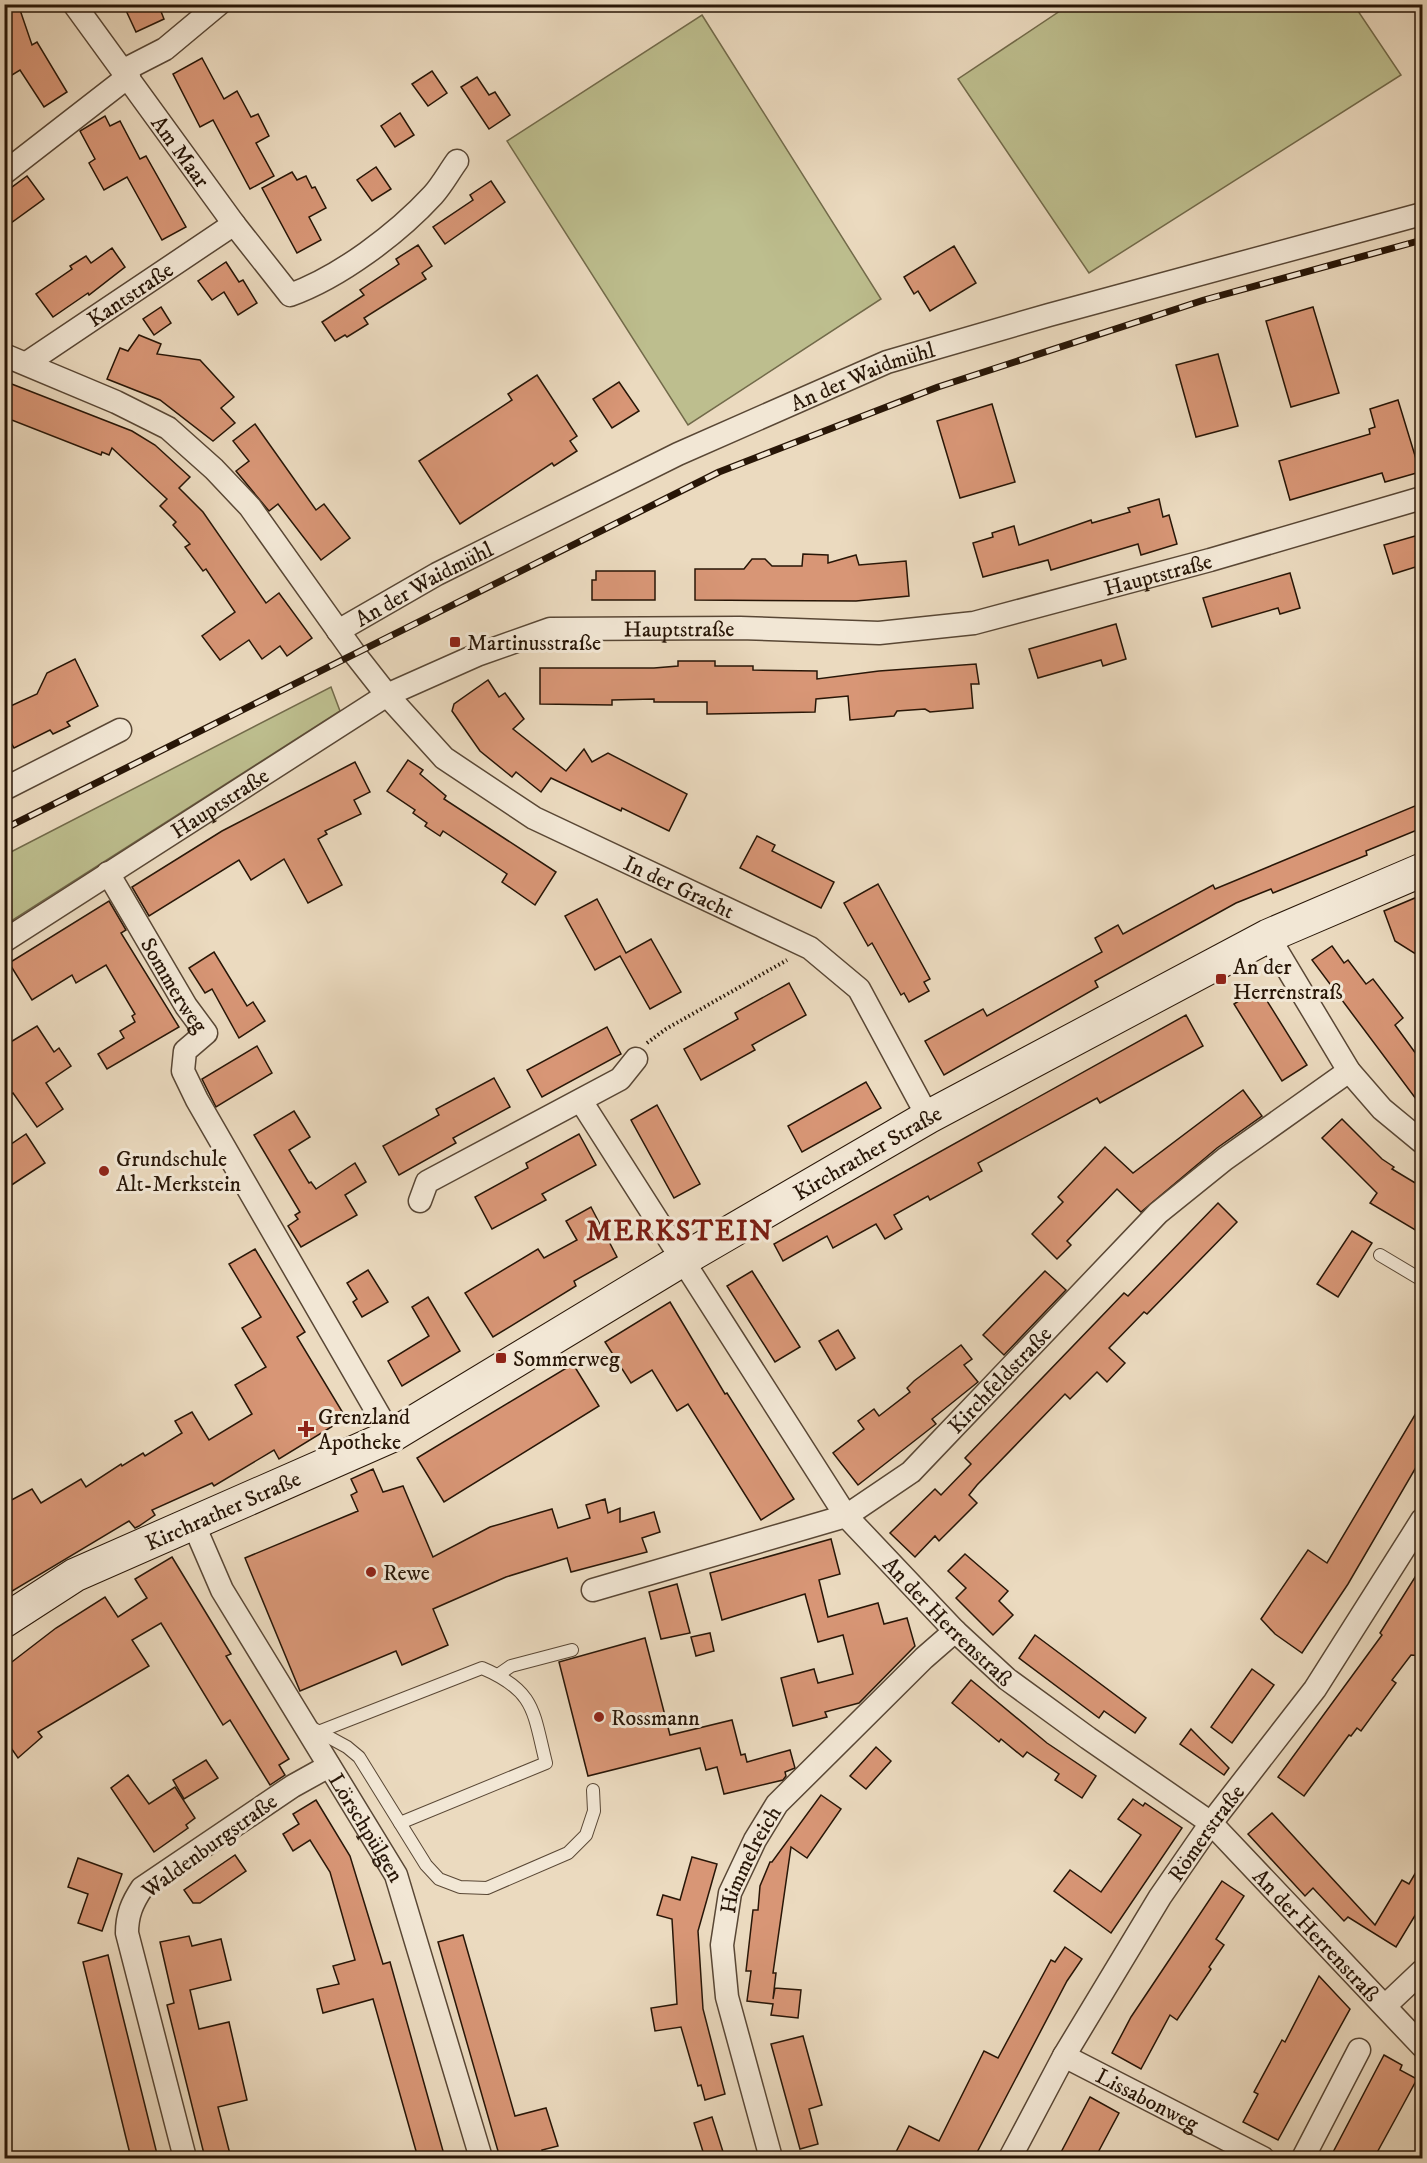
<svg xmlns="http://www.w3.org/2000/svg" width="1427" height="2163" viewBox="0 0 1427 2163" font-family="'IM FELL DW Pica',serif">
<rect width="100%" height="100%" fill="#ebdabf"/>
<filter id="stains"><feTurbulence type="fractalNoise" baseFrequency=".00333" numOctaves="4"/><feColorMatrix values="0 0 0 0 .2 0 0 0 0 .09 0 0 0 0 .02 0 0 0 .5 -.17"/></filter>
<radialGradient id="worn" r=".72"><stop offset=".6" stop-color="#630" stop-opacity="0"/><stop offset="1" stop-color="#630" stop-opacity=".3"/></radialGradient>
<g fill="#bdbe8e" stroke="#726a4a" stroke-width="1.5">
<polygon points="1069,5 1354,5 1401,75 1089,273 958,79"/>
<polygon points="702,15 881,299 688,425 507,141"/>
<polygon points="331,687 340,711 5,925 5,855"/>
</g>
<g fill="#d89676" stroke="#281607" stroke-width="1.5">
<polygon points="4,4 18,4 32,45 37,42 67,92 44,107 20,70 4,80"/>
<polygon points="123,4 158,4 164,19 136,32"/>
<polygon points="202,58 224,99 237,91 251,117 258,114 269,136 256,143 274,176 250,189 213,120 200,127 173,74"/>
<polygon points="432,71 447,93 428,106 412,84"/>
<polygon points="477,77 489,95 495,92 510,115 489,129 461,87"/>
<polygon points="400,113 414,135 395,147 381,126"/>
<polygon points="105,116 110,126 120,121 140,159 146,156 186,227 162,240 127,177 104,190 89,163 95,159 80,131"/>
<polygon points="376,167 391,189 372,201 357,180"/>
<polygon points="292,172 297,180 306,176 312,188 315,187 326,208 309,217 321,240 297,253 262,188"/>
<polygon points="27,176 44,199 4,228 4,193"/>
<polygon points="491,181 505,202 445,244 433,227 473,200 470,195"/>
<polygon points="418,245 432,266 422,273 426,279 364,318 368,324 347,337 345,335 335,341 322,322 364,295 360,290 399,264 396,259"/>
<polygon points="954,246 976,283 930,311 918,291 914,294 904,277"/>
<polygon points="112,248 125,267 89,295 88,293 53,317 36,294 72,269 70,266 86,256 91,263"/>
<polygon points="226,262 239,282 243,280 257,303 238,315 224,292 212,300 198,281"/>
<polygon points="161,307 171,323 154,335 143,319"/>
<polygon points="1313,307 1339,393 1291,407 1266,321"/>
<polygon points="139,335 161,344 157,354 200,360 234,397 221,408 235,423 213,441 160,400 107,379 120,348 128,351"/>
<polygon points="1218,354 1238,426 1196,437 1176,365"/>
<polygon points="537,375 577,436 570,441 577,451 554,466 552,463 460,524 419,461 512,400 508,394"/>
<polygon points="4,381 132,431 155,445 190,477 179,488 203,512 266,603 279,593 312,638 287,656 280,646 262,659 249,640 220,660 202,636 235,612 206,569 203,571 185,547 190,544 173,525 176,522 160,506 167,499 112,448 109,455 102,452 101,455 4,417"/>
<polygon points="619,382 639,411 612,428 593,399"/>
<polygon points="1398,400 1420,472 1385,482 1382,473 1290,500 1279,461 1370,434 1369,429 1375,427 1370,409"/>
<polygon points="992,404 1015,482 960,498 937,421"/>
<polygon points="255,424 316,510 324,504 350,538 321,560 278,504 269,511 236,471 249,461 233,441"/>
<polygon points="1159,499 1163,517 1169,515 1177,544 1141,555 1138,544 1051,570 1048,560 983,577 973,543 993,537 992,533 1014,526 1019,545 1091,520 1092,523 1130,512 1128,508"/>
<polygon points="1422,534 1422,565 1393,574 1384,545"/>
<polygon points="803,554 828,555 828,563 856,555 859,565 906,561 909,596 856,601 695,600 695,569 744,569 752,559 765,559 772,566 802,566"/>
<polygon points="596,571 655,571 655,600 592,600 592,580 596,580"/>
<polygon points="1290,573 1300,608 1280,614 1278,608 1212,627 1203,598"/>
<polygon points="1116,624 1126,659 1103,666 1101,660 1038,678 1029,649"/>
<polygon points="75,659 98,706 67,722 70,726 53,734 50,730 14,748 4,730 4,709 37,694 47,673"/>
<polygon points="678,661 715,661 715,666 753,666 753,670 817,671 817,679 879,671 976,664 979,684 971,684 973,708 930,712 925,709 897,711 894,716 850,720 848,696 816,699 815,712 707,714 707,702 654,702 654,699 612,700 612,705 540,704 540,668 654,668 678,666"/>
<polygon points="488,680 499,697 505,693 524,719 513,729 566,771 584,749 592,762 608,753 687,794 669,831 622,808 621,811 551,778 541,792 516,772 512,777 480,751 452,711 454,704"/>
<polygon points="408,760 423,770 420,774 446,796 444,799 556,872 535,905 502,882 507,874 443,831 440,836 425,826 427,823 413,813 415,810 387,791"/>
<polygon points="355,762 370,792 354,800 361,814 325,831 327,834 318,839 342,885 308,903 284,859 251,880 239,860 149,916 132,887 222,831"/>
<polygon points="1422,803 1422,828 1366,851 1367,855 1273,893 1271,889 1236,903 1095,981 1098,987 944,1075 925,1041 983,1009 987,1016 1102,952 1095,938 1118,925 1123,934 1213,885 1215,889"/>
<polygon points="757,836 775,845 772,851 834,882 821,908 740,868"/>
<polygon points="878,884 930,979 924,982 929,991 909,1002 904,993 901,995 872,943 868,946 844,903"/>
<polygon points="1422,895 1422,958 1395,941 1384,911"/>
<polygon points="597,899 626,953 651,939 681,992 650,1009 620,956 595,970 565,916"/>
<polygon points="109,901 126,930 121,933 179,1027 107,1069 98,1054 124,1038 120,1031 135,1022 132,1016 135,1014 106,965 76,983 72,975 32,1000 9,963"/>
<polygon points="1332,946 1344,963 1348,960 1366,984 1373,979 1403,1018 1395,1025 1422,1062 1422,1107 1312,960"/>
<polygon points="214,952 247,1006 253,1002 265,1021 239,1038 212,989 205,993 189,968"/>
<polygon points="789,983 806,1015 752,1045 755,1050 701,1080 684,1049 738,1019 735,1013"/>
<polygon points="1259,988 1307,1065 1282,1081 1234,1004"/>
<polygon points="1186,1015 1203,1046 1100,1103 1097,1098 978,1163 982,1171 930,1200 928,1196 894,1215 902,1229 885,1239 876,1224 833,1248 827,1236 783,1261 774,1244"/>
<polygon points="37,1026 54,1052 59,1048 71,1066 46,1083 63,1109 37,1127 13,1093 4,1099 4,1046"/>
<polygon points="607,1027 621,1054 542,1097 527,1070"/>
<polygon points="257,1046 272,1073 216,1107 202,1079"/>
<polygon points="494,1078 510,1107 453,1138 456,1143 399,1175 383,1146 439,1115 436,1109"/>
<polygon points="866,1082 881,1108 802,1152 788,1126"/>
<polygon points="1243,1090 1262,1116 1217,1148 1141,1212 1117,1189 1067,1241 1071,1245 1057,1259 1032,1234 1063,1202 1058,1197 1105,1147 1133,1173"/>
<polygon points="657,1105 700,1184 674,1198 631,1120"/>
<polygon points="294,1111 310,1137 289,1150 309,1183 311,1182 316,1189 355,1163 366,1182 345,1195 357,1215 301,1247 288,1226 298,1219 295,1215 300,1212 254,1135"/>
<polygon points="1342,1119 1382,1159 1394,1167 1392,1169 1422,1187 1422,1234 1370,1203 1377,1193 1322,1138"/>
<polygon points="26,1134 45,1163 4,1190 4,1149"/>
<polygon points="579,1134 596,1165 542,1194 546,1200 492,1229 475,1197 528,1168 526,1163"/>
<polygon points="1218,1203 1237,1222 1147,1314 1144,1312 1109,1348 1125,1363 1107,1382 1097,1372 1070,1399 1065,1394 977,1485 969,1495 977,1503 939,1541 935,1536 915,1557 890,1533 935,1489 941,1495 971,1464 965,1458 1124,1293 1128,1296"/>
<polygon points="591,1207 617,1257 574,1281 576,1286 493,1337 465,1293 538,1249 544,1258 577,1240 566,1221"/>
<polygon points="1352,1231 1372,1243 1338,1297 1317,1284"/>
<polygon points="255,1249 305,1332 297,1337 346,1418 279,1459 274,1450 214,1486 212,1483 152,1510 155,1515 139,1526 135,1528 129,1521 4,1596 4,1504 32,1489 41,1503 81,1479 86,1487 121,1464 122,1466 143,1453 145,1456 182,1433 175,1421 192,1412 209,1440 252,1414 235,1385 266,1367 242,1328 261,1317 229,1264"/>
<polygon points="368,1270 388,1302 362,1317 353,1302 357,1299 347,1283"/>
<polygon points="752,1271 800,1347 775,1362 727,1286"/>
<polygon points="1045,1271 1066,1290 1004,1355 983,1335"/>
<polygon points="428,1297 460,1351 402,1386 388,1361 429,1336 412,1307"/>
<polygon points="670,1302 725,1394 727,1393 794,1499 761,1520 688,1404 677,1411 652,1370 631,1383 605,1342"/>
<polygon points="838,1330 855,1358 836,1370 819,1341"/>
<polygon points="961,1345 972,1359 964,1365 978,1382 932,1419 936,1424 858,1485 833,1453 864,1429 858,1421 874,1409 879,1416 910,1392 907,1388 914,1381"/>
<polygon points="573,1364 599,1406 444,1502 417,1458"/>
<polygon points="1422,1403 1422,1457 1348,1584 1302,1653 1275,1634 1261,1619 1308,1550 1327,1563"/>
<polygon points="373,1469 383,1492 403,1486 433,1557 490,1527 552,1509 558,1528 590,1518 586,1505 605,1499 608,1513 620,1508 620,1522 654,1512 660,1532 642,1538 647,1552 571,1572 567,1558 506,1577 433,1609 448,1645 402,1665 396,1651 300,1691 245,1558 358,1511 351,1495 357,1492 351,1479"/>
<polygon points="831,1539 840,1574 819,1580 828,1617 878,1603 884,1624 907,1618 915,1646 859,1703 825,1712 827,1717 793,1726 781,1678 814,1669 818,1683 853,1674 843,1635 818,1642 805,1594 722,1620 710,1573"/>
<polygon points="965,1554 1008,1591 999,1601 1013,1615 993,1635 956,1598 966,1588 948,1571"/>
<polygon points="172,1557 231,1654 226,1656 289,1759 279,1765 285,1775 270,1785 230,1720 223,1725 161,1623 132,1640 149,1666 38,1732 42,1737 18,1758 4,1738 4,1668 56,1628 105,1597 118,1617 147,1598 135,1579"/>
<polygon points="1422,1566 1422,1656 1411,1655 1392,1680 1396,1683 1361,1731 1357,1728 1351,1736 1349,1735 1304,1796 1278,1777 1382,1635 1380,1633"/>
<polygon points="677,1584 690,1633 661,1639 649,1592"/>
<polygon points="710,1633 714,1651 696,1656 691,1637"/>
<polygon points="1035,1635 1146,1718 1135,1733 1104,1711 1099,1718 1019,1658"/>
<polygon points="645,1638 670,1735 732,1720 741,1755 745,1754 747,1762 790,1750 795,1768 785,1772 786,1776 783,1780 724,1794 717,1767 706,1770 700,1748 588,1776 559,1662"/>
<polygon points="1252,1669 1274,1685 1232,1743 1211,1727"/>
<polygon points="971,1680 1047,1743 1096,1776 1082,1798 1055,1780 1059,1774 1027,1752 1023,1757 1001,1739 999,1742 952,1703"/>
<polygon points="1191,1729 1229,1768 1224,1775 1180,1744"/>
<polygon points="876,1747 891,1761 866,1789 850,1776"/>
<polygon points="206,1760 218,1778 184,1799 173,1780"/>
<polygon points="128,1775 149,1804 175,1787 195,1818 186,1825 188,1828 154,1852 111,1788"/>
<polygon points="821,1795 841,1809 807,1858 791,1847 773,1973 776,1973 773,1999 775,1988 801,1990 798,2018 771,2015 773,2004 747,2001 751,1971 746,1971 753,1910 758,1910 760,1886 770,1862 772,1862"/>
<polygon points="1133,1799 1143,1806 1145,1803 1182,1828 1111,1933 1054,1891 1070,1870 1101,1892 1141,1835 1118,1819"/>
<polygon points="316,1800 350,1856 383,1964 390,1962 445,2158 418,2158 373,1999 323,2013 317,1989 339,1984 333,1966 355,1960 330,1872 310,1840 293,1851 283,1834 299,1824 293,1814"/>
<polygon points="1272,1813 1375,1925 1402,1880 1409,1884 1422,1862 1422,1904 1396,1947 1348,1917 1344,1921 1313,1888 1305,1896 1248,1834"/>
<polygon points="235,1855 246,1871 200,1903 193,1903 184,1890"/>
<polygon points="692,1857 717,1864 698,1931 703,2009 725,2094 705,2100 701,2085 698,2086 681,2027 655,2031 651,2008 677,2004 672,1919 657,1915 663,1895 680,1900"/>
<polygon points="78,1858 122,1874 102,1931 78,1923 88,1894 68,1887"/>
<polygon points="1222,1881 1244,1896 1216,1939 1224,1945 1209,1967 1211,1969 1177,2020 1170,2015 1141,2069 1112,2053 1131,2017"/>
<polygon points="463,1935 515,2116 546,2108 558,2146 542,2150 544,2158 500,2158 438,1942"/>
<polygon points="189,1936 192,1946 221,1939 231,1980 190,1990 199,2029 229,2022 247,2100 218,2107 231,2158 205,2158 167,2005 174,2003 160,1942"/>
<polygon points="1065,1947 1082,1959 1067,1981 974,2158 893,2158 909,2126 939,2141 984,2051 998,2058 1051,1960 1055,1962"/>
<polygon points="108,1955 119,2001 158,2158 131,2158 126,2138 83,1962"/>
<polygon points="1319,1976 1350,2009 1278,2140 1243,2122 1258,2094 1254,2092 1282,2040 1285,2042"/>
<polygon points="803,2036 822,2105 809,2109 818,2144 800,2149 771,2044"/>
<polygon points="1384,2055 1402,2065 1400,2070 1417,2079 1403,2105 1374,2158 1330,2158"/>
<polygon points="1090,2097 1119,2113 1095,2158 1058,2158"/>
<polygon points="712,2117 725,2158 705,2158 694,2123"/>
</g>
<g fill="none" stroke-linecap="round" stroke-linejoin="round">
<g stroke="#594735" stroke-width="14">
<g id="service">
<polyline points="1380,1255 1422,1280"/>
<polyline points="498,1675 511,1666 572,1650"/>
<polyline points="314,1729 347,1747 359,1757 426,1865 439,1879 460,1887 487,1888 568,1853 586,1835 594,1811 593,1790"/>
<path d="M318 1732 482 1668C536 1691 533 1712 546 1763L400 1823"/>
</g>
</g>
<g stroke="#594735" stroke-width="25">
<g id="minor">
<path id="s1" d="M74 4 234 224 290 295C340 277 397 234 433 195 442 185 449 172 457 161"/>
<polyline points="124,70 165,49 219,4"/>
<polyline points="4,173 129,76"/>
<path id="s2" d="M4 355 116 402 168 428 214 469 250 507 354 653 387 695 444 758 534 818 810 948 859 989 928 1117"/>
<path id="s3" d="M27 363 234 224"/>
<path id="s4" d="M338 631 437 574 678 454 887 362 1049 315 1422 214"/>
<polyline points="4,789 120,730"/>
<path id="s5" d="M108 873 186 1006 206 1033 185 1051 183 1071 197 1100 391 1436"/>
<polyline points="1268,936 1349,1071 1382,1109 1422,1142"/>
<path id="s6" d="M4 941 387 695 477 655 550 629 740 628 879 633 974 623 1210 560 1422 498"/>
<path id="s7" d="M581 1101 846 1516 955 1631 1007 1679 1088 1738 1211 1823 1422 2046"/>
<polyline points="420,1201 427,1182 620,1079 636,1059"/>
<path id="s8" d="M193 1523 222 1590 396 1875 481 2158"/>
<path id="s9" d="M593 1590 846 1516 911 1472 1158 1213 1225 1159 1349 1071"/>
<polyline points="1385,2006 1422,1971"/>
<path id="s10" d="M1064 2056 1263 2158"/>
<path d="M185 2158 127 1933C127 1915 132 1903 142 1888L293 1786 329 1766"/>
<path id="s11" d="M771 2158 727 1997 722 1945 730 1893 755 1840 777 1804 924 1658 955 1631"/>
<path id="s12" d="M1010 2158 1064 2056 1160 1897 1211 1823 1315 1689 1422 1520"/>
<polyline points="1303,2158 1359,2050"/>
</g>
</g>
<g stroke="#281607" stroke-width="35">
<g id="secondary">
<path id="s13" d="M4 1621 75 1575 391 1436 682 1260 928 1117 1268 936 1422 870"/>
</g>
</g>
<polyline stroke="#281607" stroke-width="4" stroke-dasharray="1.5 3" stroke-linecap="butt" points="647,1043 666,1029 787,960"/>
<use href="#service" stroke="#f2e7d5" stroke-width="12"/>
<use href="#minor" stroke="#f2e7d5" stroke-width="22"/>
<use href="#secondary" stroke="#f2e7d5" stroke-width="33"/>
<g stroke="#281607" stroke-width="7">
<polyline id="rail" points="4,829 719,472 938,387 1204,300 1422,240"/>
</g>
<use href="#rail" stroke="#f2e7d5" stroke-width="4.5" stroke-dasharray="14" stroke-linecap="butt"/>
</g>
<g fill="#8f2418" stroke="#f2e7d5" stroke-width="2">
<rect x="449" y="636" width="12" height="12" rx="3"/>
<rect x="1215" y="973" width="12" height="12" rx="3"/>
<circle cx="104" cy="1171" r="6"/>
<rect x="495" y="1352" width="12" height="12" rx="3"/>
<path d="M303 1420h6v6h6v6h-6v6h-6v-6h-6v-6h6z"/>
<circle cx="371" cy="1572" r="6"/>
<circle cx="599" cy="1717" r="6"/>
</g>
<g text-anchor="middle" stroke-width="6" stroke-linejoin="round" paint-order="stroke">
<g font-size="22" fill="#281607" stroke="#f2e7d5">
<text dy="8" stroke="none"><textPath href="#s1" startOffset="182">Am Maar</textPath></text>
<text dy="8" stroke="none"><textPath href="#s3" startOffset="124">Kantstraße</textPath></text>
<text dy="8" stroke="none"><textPath href="#s4" startOffset="584">An der Waidmühl</textPath></text>
<text dy="8" stroke="none"><textPath href="#s6" startOffset="1246">Hauptstraße</textPath></text>
<text dy="8" stroke="none"><textPath href="#s4" startOffset="98">An der Waidmühl</textPath></text>
<text dy="8" stroke="none"><textPath href="#s6" startOffset="760">Hauptstraße</textPath></text>
<text dy="8" stroke="none"><textPath href="#s6" startOffset="256">Hauptstraße</textPath></text>
<text dy="8" stroke="none"><textPath href="#s2" startOffset="880">In der Gracht</textPath></text>
<text dy="8" stroke="none"><textPath href="#s5" startOffset="130">Sommerweg</textPath></text>
<text dy="8" stroke="none"><textPath href="#s13" startOffset="984">Kirchrather Straße</textPath></text>
<text dy="8" stroke="none"><textPath href="#s9" startOffset="470">Kirchfeldstraße</textPath></text>
<text dy="8" stroke="none"><textPath href="#s13" startOffset="246">Kirchrather Straße</textPath></text>
<text dy="8" stroke="none"><textPath href="#s7" startOffset="639">An der Herrenstraß</textPath></text>
<text dy="8" stroke="none"><textPath href="#s8" startOffset="351">Lörschpülgen</textPath></text>
<text dy="8" stroke="none"><textPath href="#s12" startOffset="380">Römerstraße</textPath></text>
<text transform="translate(209 1845) rotate(-36)" y="8">Waldenburgstraße</text>
<text dy="8" stroke="none"><textPath href="#s11" startOffset="310">Himmelreich</textPath></text>
<text dy="8" stroke="none"><textPath href="#s7" startOffset="1125">An der Herrenstraß</textPath></text>
<text dy="8" stroke="none"><textPath href="#s10" startOffset="94">Lissabonweg</textPath></text>
</g>
<g font-size="22" fill="#281607" stroke="#f2e7d5" text-anchor="start">
<text x="467" y="650">Martinusstraße</text>
<text x="1233" y="974">An der<tspan x="1233" dy="25">Herrenstraß</tspan></text>
<text x="116" y="1166">Grundschule<tspan x="116" dy="25">Alt-Merkstein</tspan></text>
<text x="513" y="1366">Sommerweg</text>
<text x="318" y="1424">Grenzland<tspan x="318" dy="25">Apotheke</tspan></text>
<text x="383" y="1580">Rewe</text>
<text x="611" y="1725">Rossmann</text>
</g>
<g font-size="28" font-weight="bold" letter-spacing="1.5" fill="#7a1f14" stroke="#f2e7d5">
<text x="680" y="1240">MERKSTEIN</text>
</g>
</g>
<rect width="1427" height="2163" fill="none" stroke="#ebdabf" stroke-width="24"/>
<rect x="6" y="6" width="1415" height="2151" fill="none" stroke="#281607" stroke-width="3"/>
<rect x="12" y="12" width="1403" height="2139" fill="none" stroke="#281607" stroke-width="1.5"/>
<rect width="100%" height="100%" filter="url(#stains)"/>
<rect width="100%" height="100%" fill="url(#worn)"/>
</svg>
